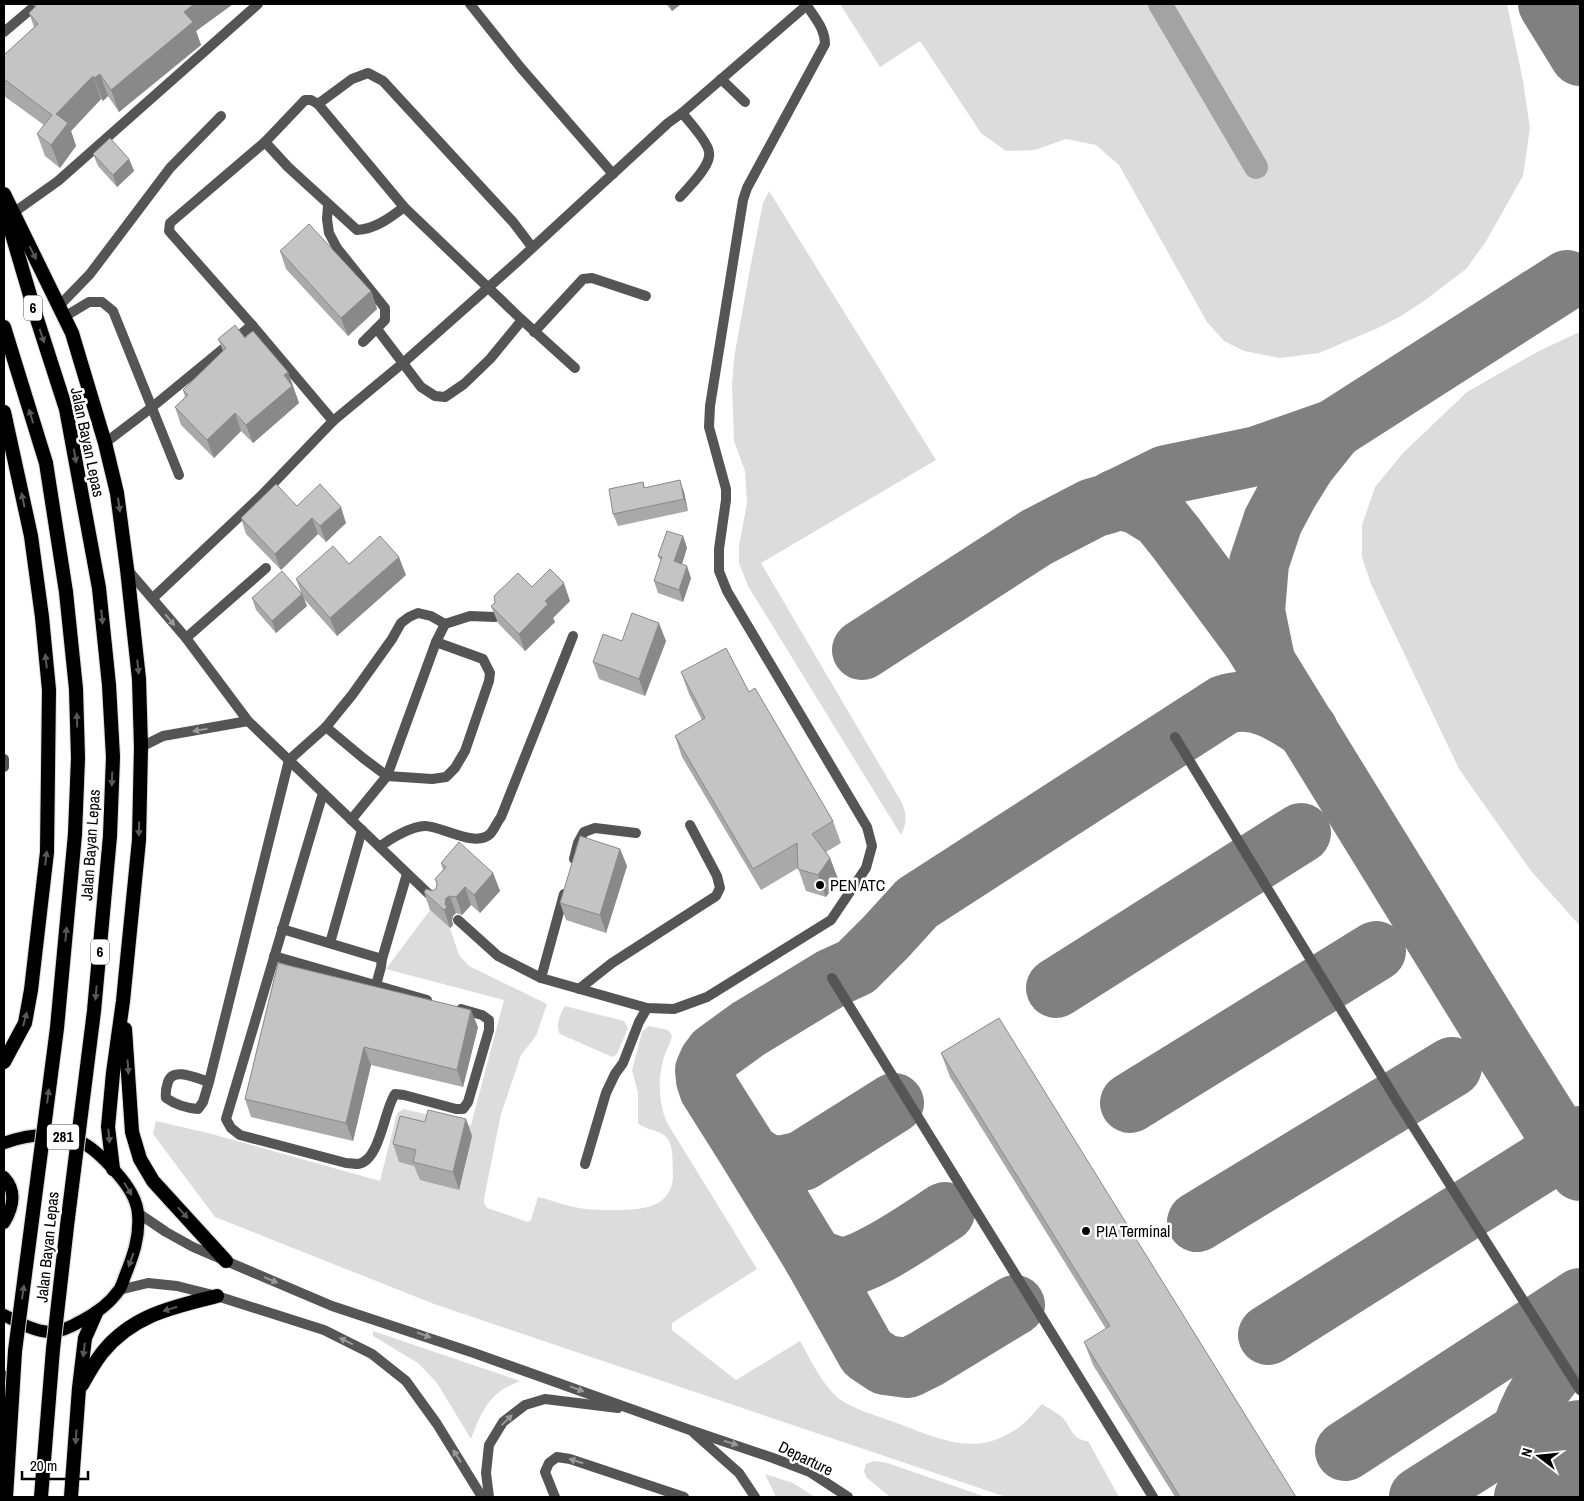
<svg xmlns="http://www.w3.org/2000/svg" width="1584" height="1501" viewBox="0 0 1584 1501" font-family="'Archivo Narrow',sans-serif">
<rect width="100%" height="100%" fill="#fff"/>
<g fill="#dcdcdc">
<polygon points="840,4 1507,4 1523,81 1530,128 1523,176 1485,243 1466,269 1424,301 1401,316 1378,328 1319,353 1280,358 1244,351 1224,341 1207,322 1119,165 1096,145 1066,139 1035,150 1006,151 981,133 920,41 880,67"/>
<path d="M769 191 936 460 761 563 902 803C907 815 907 823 901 835L748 586 739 563V546L747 503 745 471 734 441 732 385 734 358 750 269 763 203Z"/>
<polygon points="1580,332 1580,926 1531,871 1459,769 1371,584 1362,557 1362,525 1375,487 1404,452 1467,392 1537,352 1575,334"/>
<path d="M430 910 450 928 459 955 469 966 547 1004 536 1036 521 1055 501 1114 484 1199V1203L487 1208 528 1222 531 1220 538 1197C552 1200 565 1206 579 1208 590 1210 602 1210 614 1210 640 1210 674 1209 673 1173 672 1162 674 1149 668 1139 661 1129 646 1131 638 1123V1093L632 1070 642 1032 645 1029 649 1026 668 1030 672 1036C669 1047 662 1058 661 1070 658 1087 660 1104 666 1121L757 1269 672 1323V1330L736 1380 800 1341C811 1360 821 1383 838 1398 854 1410 876 1415 894 1422 930 1435 967 1455 1004 1436 1009 1433 1014 1431 1018 1428 1027 1422 1034 1412 1042 1404 1048 1408 1056 1412 1062 1417 1072 1427 1071 1440 1088 1441L1119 1497H1006L434 1304 215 1217 153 1134 156 1121 212 1134 380 1181 397 1113 404 1109 471 1125 504 1000 386 969Z"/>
<path d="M565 1006 624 1021 628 1028 617 1054 613 1057 610 1056 560 1034C555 1027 560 1013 565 1006Z"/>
<path d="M373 1331 520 1381C514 1384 505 1387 499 1392 484 1404 478 1421 471 1439L437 1383 418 1363 373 1336Z"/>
<polygon points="874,1461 887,1463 986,1497 890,1497 867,1478 864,1471 866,1464"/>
<polygon points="765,1474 793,1483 815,1497 776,1497"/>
</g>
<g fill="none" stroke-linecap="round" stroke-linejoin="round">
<polyline stroke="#a3a3a3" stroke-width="24" points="1160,4 1256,167"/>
<g stroke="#808080" stroke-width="60">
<polyline points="1548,4 1580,56"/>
<polyline points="1116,499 1137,504 1160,518 1176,538 1253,642 1501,1045 1580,1171"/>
<polyline points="862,650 1037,537 1093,508 1107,504 1166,475 1257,456 1334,429 1567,280"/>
<polyline points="1265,660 1255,611 1259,563 1273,521 1288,493 1306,464 1334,429"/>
<polyline points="1056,988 1301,833"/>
<path d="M894 1103 802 1161 779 1166 765 1163 750 1154 813 1257C822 1261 832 1266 842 1267 863 1268 925 1225 945 1212"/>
<polyline points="1130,1103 1376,951"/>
<path d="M750 1154 709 1089 706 1080 705 1070 709 1061 715 1053 748 1029 832 978 856 967 886 937 917 903 1224 705C1255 694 1283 713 1308 730"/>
<polyline points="1197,1222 1452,1067"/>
<polyline points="813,1257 867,1353 885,1365 908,1368 926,1359 1015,1305"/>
<polyline points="1268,1335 1565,1148 1580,1136"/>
<path d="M1521 1432C1532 1398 1549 1369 1580 1349"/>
<polyline points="1345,1451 1580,1298"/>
<path d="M1419 1497 1521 1432C1541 1434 1560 1434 1580 1430"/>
<polyline points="1524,1497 1580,1462"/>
</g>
<g stroke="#dbdbdb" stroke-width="15">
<g id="primary">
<path d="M4 1143C29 1134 55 1131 81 1142 94 1148 106 1161 115 1171 126 1183 137 1198 138 1214 140 1237 133 1256 125 1276 123 1281 122 1286 119 1290 110 1303 95 1314 81 1321 71 1327 61 1332 50 1332 33 1331 18 1322 4 1315"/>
<path d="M4 1177C17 1191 13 1208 4 1223"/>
</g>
</g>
<g stroke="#dbdbdb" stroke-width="16">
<g id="trunk">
<polyline points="4,194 72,333 105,443 117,493 127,569 139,679 141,747 139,840 123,1001 113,1073 108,1127 113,1169"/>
<polyline points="6,214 37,319 66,409"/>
<polyline points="4,327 46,463"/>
<polyline points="4,412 31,536 42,617 49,690 47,852 31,990 25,1023 4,1062"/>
<polyline points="125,1029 132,1132 140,1159 153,1181 226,1261"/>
<path d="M82 1385C88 1374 95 1362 102 1353 132 1315 173 1307 217 1296"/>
<polyline points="4,1404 9,1377"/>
<polyline points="71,1497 79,1388 85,1338 96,1313"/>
</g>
</g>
<g stroke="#555" stroke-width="10">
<polyline points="470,4 521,68 613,174"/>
<polyline points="721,79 745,102"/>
<polyline points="265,142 305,100 311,100 318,104"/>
<path d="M680 197C689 187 712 165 709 152 708 143 689 121 682 113"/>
<polyline points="328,206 327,219 329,233 337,248 385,308 385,320 363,342"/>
<polyline points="59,306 90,274 170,168 221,116"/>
<polyline points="64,317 89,302 102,302 113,311 179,475"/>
<polyline points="522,320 575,368"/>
<polyline points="377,329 421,387 435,396 445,397 464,384 490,359 522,320 404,207 318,104 352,79 368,73 383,81 513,222 532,247"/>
<polyline points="534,332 583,279 592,278 646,296"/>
<path d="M333 421 252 325 169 231 170 223 265 142 288 167 357 230C375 229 390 218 404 207"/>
<polyline points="105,443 151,408 252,325"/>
<polyline points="127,569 186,638 248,721 434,899"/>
<polyline points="153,598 261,496 333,421 403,363 517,262 668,123 682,113 807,5"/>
<polyline points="186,638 266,568"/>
<polyline points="326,727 363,758 387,776 432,779 446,777 455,768 465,751 489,681 490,673 483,659 436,642"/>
<polyline points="1175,737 1397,1101 1580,1390"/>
<polyline points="141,747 163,736 248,721"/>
<path d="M323 793 226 1119 231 1128 240 1135 346 1163C350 1163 354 1164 358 1164 380 1161 384 1110 395 1094L404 1095 456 1109H463L468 1102 489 1030V1020L482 1015 461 1009"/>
<polyline points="351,820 387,776 436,642 445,624 470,616 495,617"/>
<path d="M380 847C389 839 412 826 425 826 442 826 475 848 490 834 494 830 497 822 501 817L573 636"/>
<polyline points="574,859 578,843 584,832 595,828 636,833"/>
<path d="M458 920 498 956 541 978 647 1008 674 1009 707 997 831 920 866 868 872 846 867 827 727 591 719 571V549L726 500V489L709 427 710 406 743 200 747 188 825 44C825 28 814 17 806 4"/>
<polyline points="282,929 382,959 407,874"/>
<polyline points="330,943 362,830"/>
<polyline points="274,956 427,1000"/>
<polyline points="541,978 564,894"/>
<polyline points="832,978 1153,1497"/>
<polyline points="376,985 381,967 382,959"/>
<polyline points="579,989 612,963 716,896 720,888 717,876 690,825"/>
<path d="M209 1082C198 1079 173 1066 168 1082 166 1088 165 1092 166 1098 176 1105 186 1108 198 1109L203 1102 209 1082 289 760 326 727 352 695 392 639 401 623 409 617 418 613 431 616 445 624"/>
<polyline points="585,1164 606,1093 615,1074 623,1063 639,1022 647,1008"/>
<polyline points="555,1497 545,1472 549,1463 557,1457 570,1459 684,1497"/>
</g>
<g stroke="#555" stroke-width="10">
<polyline points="4,32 37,4"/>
<polyline points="13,213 58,181 258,4"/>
<polyline points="4,759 4,767"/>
</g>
<g stroke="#555" stroke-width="10">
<polyline points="138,1213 166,1232 193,1247 332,1306 474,1353 690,1430 773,1458 810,1472 848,1497"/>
<polyline points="119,1290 148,1283 177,1286 217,1296 324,1330 372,1354 406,1381 437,1424 482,1497"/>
<polyline points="694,1433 739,1473 755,1497"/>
<polyline points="489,1497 486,1473 489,1445 503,1422 525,1405 545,1399 618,1408"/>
</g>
<use href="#primary" stroke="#000" stroke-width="12"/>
<use href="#trunk" stroke="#000" stroke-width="14"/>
<g stroke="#dbdbdb" stroke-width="16" stroke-linecap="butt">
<g id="trunk-bridge">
<polyline points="6,1497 15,1351 57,1028 75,834 78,758 76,689 66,592 46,463"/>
<polyline points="41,1497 53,1349 67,1226 94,1011 110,836 113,757 109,685 99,588 66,409"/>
</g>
</g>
<use href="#trunk-bridge" stroke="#000" stroke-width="14"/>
</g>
<g fill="#a9a9a9">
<polygon points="33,4 233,4 196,31 201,45 119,112 108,96 103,101 101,99 71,131 76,146 60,168 45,156 37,134 44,125 4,96 4,56 34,27 29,13 35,7"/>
<polygon points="666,4 681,4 672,11"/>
<polygon points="93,154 129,159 134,171 117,187 98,166"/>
<polygon points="280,251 371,291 377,309 348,336 286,269"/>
<polygon points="245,338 288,372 299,403 253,443 241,431 214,458 181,425 175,407 185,397 183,390 223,351 218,339"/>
<polygon points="643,482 645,488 684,492 688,511 618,526 613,514"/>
<polygon points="297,506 346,523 326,542 318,534 281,570 246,534 241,518"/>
<polygon points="683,536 687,548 682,564 691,578 683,602 658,593 654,581 661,562 658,556"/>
<polygon points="349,564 406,575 337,636 304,599 307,606 276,633 256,610 252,598 301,592 296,579"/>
<polygon points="532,587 570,601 553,618 555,622 525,651 498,623 491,606"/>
<polygon points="666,641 645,696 599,679 593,662"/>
<polygon points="681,672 749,692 833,821 841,843 826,852 830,858 838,879 826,897 806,891 798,868 761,890 682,757 675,736 702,720 689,694"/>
<polygon points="620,849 627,866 606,933 566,920 560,903"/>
<polygon points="441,863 493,873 500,891 480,913 471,905 462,915 456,913 453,916 452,921 453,925 450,928 430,910 424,892 432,891 436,889 437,884 435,879 443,870"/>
<polygon points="278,963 478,1027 463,1087 371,1065 353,1141 251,1117 245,1099"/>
<polygon points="941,1053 1296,1497 1175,1497 1093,1365 1084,1342 1106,1329 950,1077"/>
<polygon points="466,1119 472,1136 459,1190 420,1180 414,1166 399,1162 393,1144 425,1122"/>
</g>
<g fill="#898989">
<polygon points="194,4 233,4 196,31 201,45 119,112 111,90 184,12"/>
<polygon points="669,4 681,4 672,11"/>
<polygon points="100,74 108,96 103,101 94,78"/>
<polygon points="93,76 101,99 71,131 76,146 60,168 51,145 56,114"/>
<polygon points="129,159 134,171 117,187 113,175"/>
<polygon points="371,291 377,309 348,336 341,318"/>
<polygon points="288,372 299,403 253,443 246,425 284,375"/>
<polygon points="235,413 241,431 214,458 207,440"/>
<polygon points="680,480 684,492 688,511 684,499"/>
<polygon points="341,507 346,523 326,542 320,526"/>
<polygon points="312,518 318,534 281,570 275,554"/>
<polygon points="683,536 687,548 679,573 674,561"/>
<polygon points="399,557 406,575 337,636 330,618"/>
<polygon points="687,566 691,578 683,602 679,590"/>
<polygon points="564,583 570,601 553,618 555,622 525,651 519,634 545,601"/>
<polygon points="302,594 307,606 276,633 272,621"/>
<polygon points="659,623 666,641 645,696 639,679"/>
<polygon points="620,849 627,866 606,933 600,915"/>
<polygon points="830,858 838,879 826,897 818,875"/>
<polygon points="493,873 500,891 480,913 474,895"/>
<polygon points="465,887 471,905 462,915 456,897"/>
<polygon points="450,896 456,913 453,916 452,921 453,925 450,928 444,910 446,898"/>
<polygon points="471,1010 478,1027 463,1087 457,1070"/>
<polygon points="364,1047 371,1065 353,1141 346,1123"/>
<polygon points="466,1119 472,1136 459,1190 453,1172"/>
</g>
<g fill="#c4c4c4" stroke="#898989">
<polygon points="38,4 194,4 184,12 193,22 111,90 100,74 94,78 93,76 56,114 68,123 51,145 37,134 52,115 4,79 4,56 5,54 38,24 29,13"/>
<polygon points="110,138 129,159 113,175 93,154"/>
<polygon points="309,224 371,291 341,318 280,251"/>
<polygon points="235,325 245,338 253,331 288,372 284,375 292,386 246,425 235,413 207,440 175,407 188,395 183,390 226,348 218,339"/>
<polygon points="680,480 684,499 613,514 609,489 643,482 644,488"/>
<polygon points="276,484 297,506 320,484 341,507 320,526 312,518 275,554 241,518"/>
<polygon points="667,531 683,536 674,561 687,566 679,590 654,581 662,557 658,556"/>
<polygon points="380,536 399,557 330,618 296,579 333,546 349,564"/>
<polygon points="550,569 564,583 545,601 548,604 519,634 491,606 495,603 494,596 518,573 532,587"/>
<polygon points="282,571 302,594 272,621 252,598"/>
<polygon points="632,613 659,623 639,679 593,662 603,634 622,641"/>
<polygon points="726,648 749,692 755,688 833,821 812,834 830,858 818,875 798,869 797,843 753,869 675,736 705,718 681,672"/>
<polygon points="580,836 620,849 600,915 560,903"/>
<polygon points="459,842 493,873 474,895 465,887 456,897 450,896 446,898 445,904 447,907 444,910 424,892 426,889 432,891 436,889 437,883 435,879 446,867 441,863"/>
<polygon points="278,963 471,1010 457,1070 364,1047 346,1123 245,1099"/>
<polygon points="999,1018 1296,1497 1180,1497 1084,1342 1110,1326 941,1053"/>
<polygon points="428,1110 466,1119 453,1172 413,1162 416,1150 393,1144 400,1116 425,1122"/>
</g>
<defs><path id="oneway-solid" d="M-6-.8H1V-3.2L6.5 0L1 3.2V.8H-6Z" transform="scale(1.25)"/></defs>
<g fill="#595959">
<use href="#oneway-solid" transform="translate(33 253) rotate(63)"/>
<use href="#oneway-solid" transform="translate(42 336) rotate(72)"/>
<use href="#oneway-solid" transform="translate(31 416) rotate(-107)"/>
<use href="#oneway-solid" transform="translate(75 456) rotate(80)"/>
<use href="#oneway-solid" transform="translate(23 500) rotate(-102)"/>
<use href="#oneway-solid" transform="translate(119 505) rotate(82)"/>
<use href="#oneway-solid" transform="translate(102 617) rotate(84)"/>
<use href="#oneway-solid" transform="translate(46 661) rotate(-96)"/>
<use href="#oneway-solid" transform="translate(138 667) rotate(84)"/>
<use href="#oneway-solid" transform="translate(77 720) rotate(-92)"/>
<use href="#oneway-solid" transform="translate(112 779) rotate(92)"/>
<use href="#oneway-solid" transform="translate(139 829) rotate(91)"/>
<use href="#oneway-solid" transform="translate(46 858) rotate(-84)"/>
<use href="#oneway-solid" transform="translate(66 934) rotate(-85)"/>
<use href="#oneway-solid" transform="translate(96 993) rotate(95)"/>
<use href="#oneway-solid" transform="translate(25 1019) rotate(-75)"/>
<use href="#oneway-solid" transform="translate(128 1067) rotate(86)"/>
<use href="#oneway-solid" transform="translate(48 1096) rotate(-83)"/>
<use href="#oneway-solid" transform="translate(109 1136) rotate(84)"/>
<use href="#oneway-solid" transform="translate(128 1189) rotate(59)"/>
<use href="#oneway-solid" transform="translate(183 1213) rotate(48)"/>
<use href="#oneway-solid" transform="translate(131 1260) rotate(110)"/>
<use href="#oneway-solid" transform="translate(23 1292) rotate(-82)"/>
<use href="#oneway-solid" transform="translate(170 1309) rotate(162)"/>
<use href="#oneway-solid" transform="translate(84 1350) rotate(97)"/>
<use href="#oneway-solid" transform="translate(76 1437) rotate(94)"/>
</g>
<g fill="#999">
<use href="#oneway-solid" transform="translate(170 620) rotate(50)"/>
<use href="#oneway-solid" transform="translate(200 730) rotate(170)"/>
<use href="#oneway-solid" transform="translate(271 1280) rotate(23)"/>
<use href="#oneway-solid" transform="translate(424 1335) rotate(19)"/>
<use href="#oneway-solid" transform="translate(346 1341) rotate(-154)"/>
<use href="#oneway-solid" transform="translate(577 1389) rotate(20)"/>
<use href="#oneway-solid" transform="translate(507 1420) rotate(-44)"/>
<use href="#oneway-solid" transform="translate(731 1443) rotate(18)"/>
<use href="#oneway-solid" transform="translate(457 1456) rotate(-122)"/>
<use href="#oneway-solid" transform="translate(576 1461) rotate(-163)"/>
</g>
<g fill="#000" stroke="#fff" stroke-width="2">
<circle cx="820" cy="885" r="5"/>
<circle cx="1086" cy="1231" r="5"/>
</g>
<g text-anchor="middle" stroke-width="5" stroke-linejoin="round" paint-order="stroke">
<g fill="#fff" stroke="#4c4c4c" stroke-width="1">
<rect x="24" y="295.5" width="18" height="25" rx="4"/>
<rect x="91" y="939.5" width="18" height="25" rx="4"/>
<rect x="47" y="1124.5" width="32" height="25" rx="4"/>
</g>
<g font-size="15" font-weight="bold" fill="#000">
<text x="33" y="313">6</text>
<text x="100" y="957">6</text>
<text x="63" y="1142">281</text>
</g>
<g font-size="16" fill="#000" stroke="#fff">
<text transform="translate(88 442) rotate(78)" y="6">Jalan Bayan Lepas</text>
<text transform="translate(90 845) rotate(-86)" y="6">Jalan Bayan Lepas</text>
<text transform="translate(47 1247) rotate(-84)" y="6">Jalan Bayan Lepas</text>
<text transform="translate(806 1458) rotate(26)" y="6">Departure</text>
</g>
<g font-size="16" fill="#000" stroke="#fff" text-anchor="start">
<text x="830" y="891">PEN ATC</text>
<text x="1096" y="1237">PIA Terminal</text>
</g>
</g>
<rect width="1584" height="1501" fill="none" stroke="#000000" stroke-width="10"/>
<g transform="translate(1539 1456) rotate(286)" stroke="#ffffff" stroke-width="4" paint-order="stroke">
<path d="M0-4L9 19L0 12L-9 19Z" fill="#000000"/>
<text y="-8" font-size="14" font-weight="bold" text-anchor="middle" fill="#000000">N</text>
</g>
<path d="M22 1471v8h66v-8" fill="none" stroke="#000000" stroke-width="2.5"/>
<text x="30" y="1471" font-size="15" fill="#000000" stroke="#ffffff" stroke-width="4" paint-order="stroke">20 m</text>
</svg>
